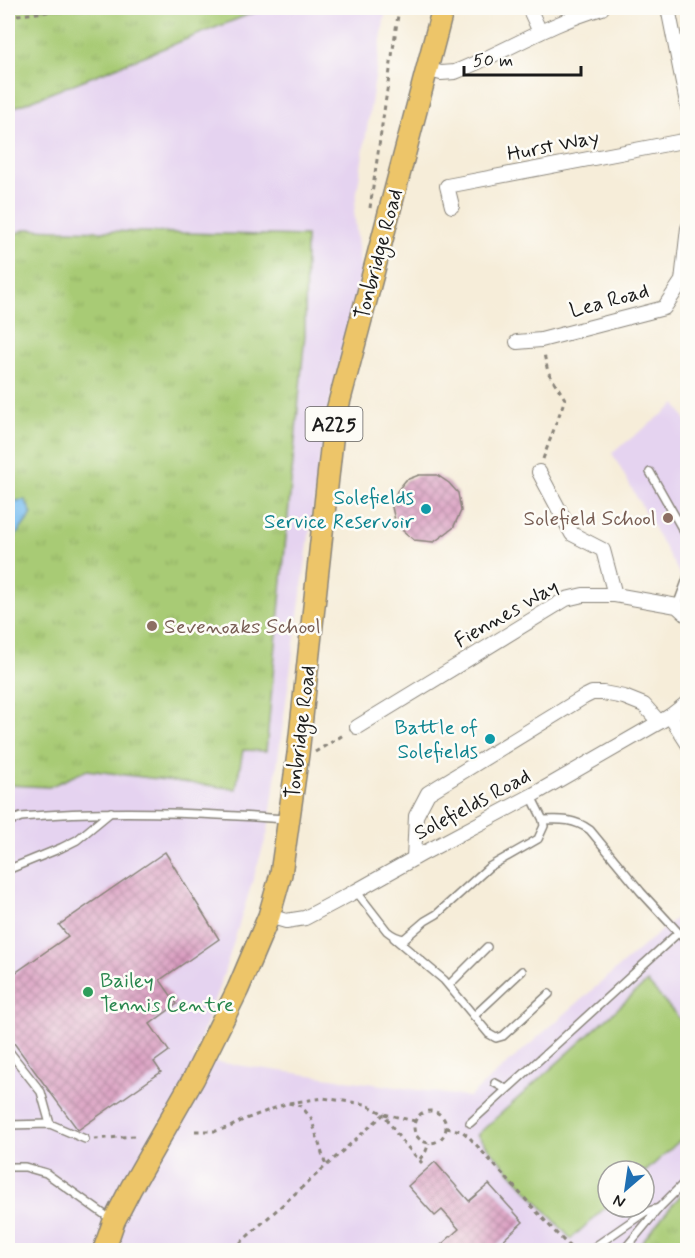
<svg xmlns="http://www.w3.org/2000/svg" width="695" height="1258" viewBox="0 0 695 1258" font-family="Mynerve,sans-serif">
<defs>
<pattern id="park-tufts" width="24" height="20" patternUnits="userSpaceOnUse" patternTransform="scale(1.5)"><rect width="24" height="20" fill="#a8cb74"/><path d="M3 7l-1-3M5 7V3M7 7l1-3M15 17l-1-3M17 17v-4M19 17l1-3" fill="none" stroke="#90ae64"/></pattern>
<pattern id="water-ripples" width="26" height="14" patternUnits="userSpaceOnUse" patternTransform="scale(1.5)"><rect width="26" height="14" fill="#78bef0"/><path d="M2 4q2-2 4 0t4 0M15 11q2-2 4 0t4 0" fill="none" stroke="#67a3cd"/></pattern>
<pattern id="building-cross-hatch" width="8" height="8" patternUnits="userSpaceOnUse" patternTransform="scale(1.5)"><rect width="8" height="8" fill="#d99cc0"/><path d="M0 0l8 8M0 8l8-8" fill="none" stroke="#af7e9b"/></pattern>
</defs>
<rect width="100%" height="100%" fill="#fdfcf7"/>
<filter id="ink" filterUnits="userSpaceOnUse"><feTurbulence type="fractalNoise" baseFrequency=".0167" numOctaves="2"/><feDisplacementMap in="SourceGraphic" scale="12" xChannelSelector="R" yChannelSelector="G"/><feConvolveMatrix kernelMatrix="1 2 1 2 8 2 1 2 1" color-interpolation-filters="sRGB"/></filter>
<filter id="wash" filterUnits="userSpaceOnUse"><feTurbulence type="fractalNoise" baseFrequency=".008" numOctaves="4" result="noise"/><feDisplacementMap in="SourceGraphic" scale="24" xChannelSelector="R" yChannelSelector="G"/><feGaussianBlur stdDeviation="1.35" result="paint"/><feColorMatrix in="noise" values="0 0 0 0 0 0 0 0 0 0 0 0 0 0 0 0 0 1.4 0 .05"/><feComposite in="paint" operator="in"/></filter>
<g filter="url(#wash)">
<rect width="100%" height="100%" fill="#f6edd9"/>
<g fill="#e5d3f0" fill-rule="evenodd">
<path d="M265 8H386L354 211 361 274 325 422 268 831 224 973 193 1059 469 1097 687 908V1250H8V110ZM608 1171H644V1207H608Z"/>
<polygon points="676,404 687,422 688,582 685,584 612,453"/>
</g>
<polygon fill="#a8cb74" stroke="#627448" stroke-width="1.5" points="647,982 687,1027 687,1134 644,1173 644,1171 608,1171 608,1205 571,1239 477,1135"/>
<g fill="url(#park-tufts)" stroke="#627448" stroke-width="1.5">
<polygon points="8,8 265,8 8,110"/>
<polygon points="26,229 306,236 305,334 266,751 243,750 236,789 87,770 49,787 8,785 8,237"/>
<polygon points="687,1187 687,1250 635,1250"/>
</g>
<polygon fill="url(#water-ripples)" stroke="#4a6d86" stroke-width="1.5" points="25,500 32,514 14,538 8,538 8,502"/>
<g id="blocks">
<g fill="url(#building-cross-hatch)">
<polygon points="419,475 437,475 449,483 458,493 461,511 453,528 434,542 414,540 396,525 392,507 397,491 406,480"/>
<polygon points="165,852 219,939 160,980 177,1004 150,1024 169,1051 154,1062 161,1072 78,1130 8,1035 8,978 68,936 59,925"/>
<polygon points="435,1162 469,1201 489,1184 523,1222 491,1251 434,1251 459,1229 442,1210 435,1216 408,1186"/>
</g>
</g>
</g>
<g filter="url(#ink)">
<use href="#blocks" fill-opacity="0" stroke="#89847a" stroke-width="1.5"/>
<g fill="none" stroke-linecap="round" stroke-linejoin="round">
<g stroke="#89847a" stroke-width="10">
<g id="lane">
<polyline points="650,472 684,532 688,540"/>
<polyline points="677,606 688,576"/>
<path d="M543 820C561 819 575 819 590 830L641 892 688 943"/>
<path d="M8 822 21 817C110 809 198 813 286 819"/>
<polyline points="8,869 12,868 61,848 77,840 111,812"/>
<path d="M356 891 387 931C393 936 397 938 404 939L425 921 437 914 489 867 538 839 544 826 543 820 531 796"/>
<polyline points="394,938 444,980 489,1034 496,1038 503,1036 549,994"/>
<polyline points="449,985 487,947"/>
<polyline points="474,1016 522,971"/>
<polyline points="8,1050 41,1092 50,1124"/>
<polyline points="495,1083 506,1089"/>
<polyline points="470,1123 678,933"/>
<polyline points="8,1125 50,1124 85,1139"/>
<polyline points="8,1167 25,1167 46,1173 112,1220"/>
<polyline points="231,1250 232,1250"/>
<polyline points="590,1250 645,1212 659,1208"/>
<polyline points="624,1250 659,1208 688,1179"/>
</g>
</g>
<g stroke="#89847a" stroke-width="16">
<g id="street">
<polyline points="529,8 540,32"/>
<polyline points="668,8 688,108"/>
<path d="M426 69 441 73 455 72C505 52 550 23 602 8"/>
<polyline points="452,206 447,186 688,140"/>
<polyline points="517,342 541,340 664,308 682,281 688,228"/>
<polyline points="539,472 572,534 603,550 615,595"/>
<polyline points="670,716 688,744"/>
<polyline points="357,727 566,599 583,595 615,595 677,606 688,616"/>
<polyline points="414,858 416,816 428,793 584,697 592,693 603,693 624,697 644,705 659,722"/>
<polyline points="269,916 286,921 305,918 356,891 422,854 531,796 670,716 688,702"/>
</g>
</g>
<g stroke="#89847a" stroke-width="24">
<polyline id="primary" points="104,1250 114,1221 131,1188 194,1078 238,989 269,916 281,874 298,754 334,422 443,8"/>
</g>
<g stroke="#89847a" stroke-width="3" stroke-dasharray="4.5 4.5" stroke-linecap="butt">
<polyline points="8,16 85,8"/>
<polyline points="370,208 399,8"/>
<polyline points="543,459 565,399 548,372 544,354"/>
<polyline points="315,752 345,734"/>
<polyline points="289,1103 323,1098 365,1104 384,1114 415,1121"/>
<circle cx="430" cy="1127" r="16"/>
<polyline points="446,1128 462,1131 469,1137 558,1235 573,1250"/>
<polyline points="195,1131 216,1131 230,1127 243,1120 288,1103 301,1106 311,1118 326,1166"/>
<polyline points="94,1139 134,1136"/>
<polyline points="420,1159 426,1151 429,1143"/>
<polyline points="240,1243 384,1114 400,1139 422,1163"/>
</g>
<use href="#lane" stroke="#fff" stroke-width="7"/>
<use href="#street" stroke="#fff" stroke-width="14"/>
<use href="#primary" stroke="#edc569" stroke-width="21"/>
</g>
</g>
<g fill="#0f9aa8" stroke="#fdfcf7" stroke-width="2">
<circle cx="426" cy="509" r="6"/>
<circle cx="490" cy="739" r="6"/>
</g>
<g fill="#8d6e63" stroke="#fdfcf7" stroke-width="2">
<circle cx="668" cy="518" r="6"/>
<circle cx="152" cy="626" r="6"/>
</g>
<circle fill="#2e9e5b" stroke="#fdfcf7" stroke-width="2" cx="88" cy="992" r="6"/>
<g text-anchor="middle" stroke-width="5" stroke-linejoin="round" paint-order="stroke">
<rect fill="#fdfcf7" stroke="#605f5e" stroke-width="1.5" x="305.5" y="407" width="57" height="34" rx="4.5"/>
<g font-size="20" font-weight="bold" fill="#1c1c1c">
<text x="334" y="431">A225</text>
</g>
<g font-size="21" fill="#1c1c1c" stroke="#fdfcf7">
<text transform="translate(553 145) rotate(-11)" y="7">Hurst Way</text>
<text transform="translate(378 254) rotate(-75)" y="7">Tonbridge Road</text>
<text transform="translate(609 300) rotate(-15)" y="7">Lea Road</text>
<text transform="translate(506 613) rotate(-30)" y="7">Fiennes Way</text>
<text transform="translate(300 732) rotate(-83)" y="7">Tonbridge Road</text>
<text transform="translate(472 804) rotate(-28)" y="7">Solefields Road</text>
</g>
<g font-size="21" fill="#0d838f" stroke="#fdfcf7" text-anchor="end">
<text x="414" y="504">Solefields<tspan x="414" dy="24">Service Reservoir</tspan></text>
<text x="478" y="734">Battle of<tspan x="478" dy="24">Solefields</tspan></text>
</g>
<g font-size="21" fill="#785e54" stroke="#fdfcf7" text-anchor="end">
<text x="656" y="525">Solefield School</text>
<text x="164" y="633" text-anchor="start">Sevenoaks School</text>
</g>
<g font-size="21" fill="#27864d" stroke="#fdfcf7" text-anchor="start">
<text x="100" y="987">Bailey<tspan x="100" dy="24">Tennis Centre</tspan></text>
</g>
</g>
<rect width="695" height="1258" fill="none" stroke="#fdfcf7" stroke-width="30"/>
<g transform="translate(626 1189) rotate(209)"><circle r="28" fill="#fdfcf7" stroke="#a3a29f" stroke-width="1.5"/>
<path d="M0-4.5L10 22L0 15L-10 22Z" fill="#1f6fb2"/>
<text y="-9" font-size="16" font-weight="bold" text-anchor="middle" fill="#1c1c1c">N</text>
</g>
<path d="M464 66v9h117v-9" fill="none" stroke="#1c1c1c" stroke-width="3"/>
<text x="473" y="66" font-size="18" fill="#1c1c1c" stroke="#fdfcf7" stroke-width="4.5" paint-order="stroke">50 m</text>
</svg>
